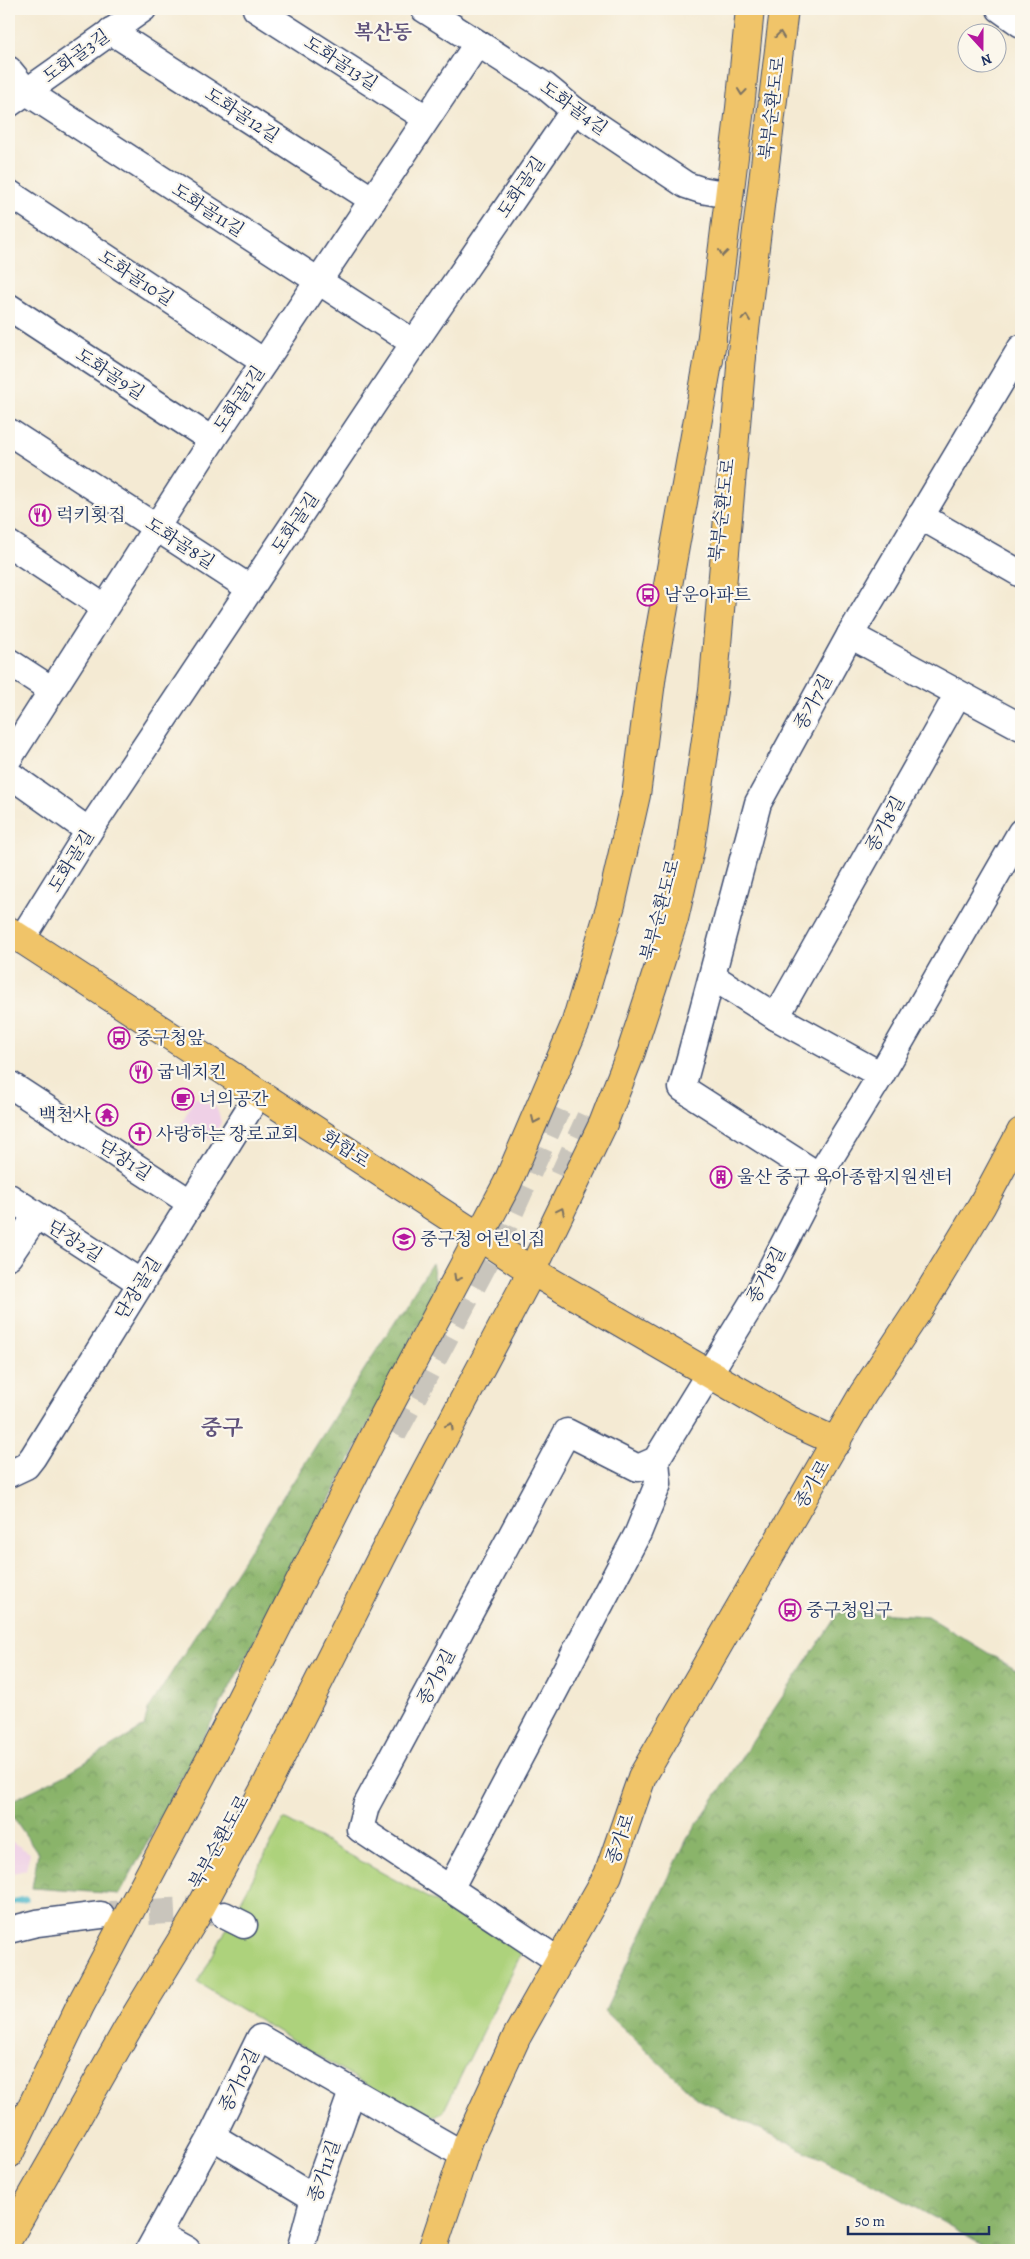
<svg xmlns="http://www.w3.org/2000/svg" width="1030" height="2259" viewBox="0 0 1030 2259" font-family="Alegreya,'Noto Serif KR',serif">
<defs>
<pattern id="forest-crowns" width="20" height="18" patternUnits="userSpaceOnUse" patternTransform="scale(1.25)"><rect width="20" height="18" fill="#8ab46b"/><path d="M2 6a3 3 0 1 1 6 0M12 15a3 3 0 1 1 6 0" fill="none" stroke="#70935b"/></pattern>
</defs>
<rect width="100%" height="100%" fill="#fbf7ec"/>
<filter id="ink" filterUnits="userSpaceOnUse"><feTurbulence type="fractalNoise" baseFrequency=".02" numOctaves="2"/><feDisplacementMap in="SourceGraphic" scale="10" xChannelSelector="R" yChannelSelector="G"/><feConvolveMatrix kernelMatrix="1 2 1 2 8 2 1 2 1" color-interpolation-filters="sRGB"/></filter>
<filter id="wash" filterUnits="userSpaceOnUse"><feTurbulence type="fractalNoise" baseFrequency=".0096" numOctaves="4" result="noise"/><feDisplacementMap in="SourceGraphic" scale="20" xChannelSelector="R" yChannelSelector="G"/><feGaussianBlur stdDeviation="1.12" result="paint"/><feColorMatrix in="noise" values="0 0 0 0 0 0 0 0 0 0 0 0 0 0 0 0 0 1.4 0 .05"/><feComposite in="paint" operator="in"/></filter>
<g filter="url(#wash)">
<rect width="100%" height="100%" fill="#f4ead3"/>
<g fill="#efd0e6">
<polygon points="195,1097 217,1108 221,1122 212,1140 181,1124"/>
<polygon points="9,1840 30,1853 26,1870 9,1874"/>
</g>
<g fill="url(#forest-crowns)" stroke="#527264">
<polygon points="432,1263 437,1290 337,1486 120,1894 32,1888 38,1853 9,1811 9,1802 64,1775 144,1727 148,1710"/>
<polygon points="840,1611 927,1616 1021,1673 1021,2250 993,2250 868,2181 698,2099 605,2011 687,1839"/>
</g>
<polygon fill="#add27b" stroke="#64806c" points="284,1819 523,1950 443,2112 425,2120 198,1983"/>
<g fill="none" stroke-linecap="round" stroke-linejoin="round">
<polyline stroke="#4eb8cb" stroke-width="5.5" points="9,1903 26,1899"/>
</g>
</g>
<g filter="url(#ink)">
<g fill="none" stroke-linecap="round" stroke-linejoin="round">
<polyline stroke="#c9c5bc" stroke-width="26" stroke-dasharray="26 13" stroke-linecap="butt" points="110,1914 192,1910 218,1914"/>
<g stroke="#c9c5bc" stroke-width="28" stroke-dasharray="28 14" stroke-linecap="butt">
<polyline points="563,1177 590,1118"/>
<polyline points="393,1433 501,1231 559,1103"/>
</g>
<g stroke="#3c4b70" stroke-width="29">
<g id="minor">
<polyline points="256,9 426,118"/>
<polyline points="424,9 545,86 574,110 686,185 701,190 730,195"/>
<polyline points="1000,9 1021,24"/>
<polyline points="111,31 373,200"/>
<polyline points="9,70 27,92 414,343"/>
<polyline points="9,104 143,9"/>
<polyline points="9,193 264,362"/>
<polyline points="9,307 212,440"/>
<polyline points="9,432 251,589"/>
<polyline points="920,516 1021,574"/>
<polyline points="9,544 104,607"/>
<polyline points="850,635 1021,727"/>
<polyline points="9,662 52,690"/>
<polyline points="9,758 212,440 477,44"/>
<polyline points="9,774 89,831"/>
<polyline points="21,940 89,831 414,343 574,110"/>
<polyline points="713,977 776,1017 881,1075"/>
<polyline points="776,1017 958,694"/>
<polyline points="9,1084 191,1203"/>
<polyline points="819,1176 682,1088 758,803 850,635 1021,348"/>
<polyline points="9,1197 141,1283"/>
<polyline points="9,1256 36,1216"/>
<polyline points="9,1474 26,1466 33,1457 259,1093"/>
<polyline points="450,1889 638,1533 658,1484 656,1460"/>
<polyline points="224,1915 244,1925"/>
<polyline points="9,1930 37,1923 101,1915"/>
<polyline points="559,1961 360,1829 366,1806 567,1432 638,1468 656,1460 759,1292 819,1176 881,1075 1021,832"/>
<polyline points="212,2136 314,2198"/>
<polyline points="158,2234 187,2250"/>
<polyline points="149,2250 212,2136 260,2038 464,2155"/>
<polyline points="300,2250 314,2198 352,2092"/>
</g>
</g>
<g stroke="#3c4b70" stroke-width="30">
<g id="major">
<polyline points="709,360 740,108 750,9"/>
<polyline points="741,362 784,9"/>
<polyline points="9,931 532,1271 791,1421 837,1442"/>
<polyline points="9,2154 80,2006 215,1750 379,1425 507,1184 575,1025 611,905 636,795 652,674 712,341"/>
<polyline points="9,2237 128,2028 195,1918 268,1782 407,1507 532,1271 603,1124 631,1052 653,985 674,919 690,849 713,691 743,344"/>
<polyline points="432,2250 469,2140 517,2036 608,1875 642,1777 863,1394 921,1306 982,1205 1021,1132"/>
</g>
</g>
<use href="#minor" stroke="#fff" stroke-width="26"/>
<use href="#major" stroke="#f0c469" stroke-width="28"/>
</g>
<defs><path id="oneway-chevron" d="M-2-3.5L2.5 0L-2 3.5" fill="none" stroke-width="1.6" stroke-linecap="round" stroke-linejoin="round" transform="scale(1.25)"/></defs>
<g stroke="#7b7263">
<use href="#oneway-chevron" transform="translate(780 35) rotate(-83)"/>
<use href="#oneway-chevron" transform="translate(742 92) rotate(96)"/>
<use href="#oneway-chevron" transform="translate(723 253) rotate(97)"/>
<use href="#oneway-chevron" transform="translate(746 318) rotate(-83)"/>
<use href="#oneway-chevron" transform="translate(535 1120) rotate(114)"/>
<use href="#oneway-chevron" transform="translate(561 1211) rotate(-64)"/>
<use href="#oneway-chevron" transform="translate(457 1278) rotate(119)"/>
<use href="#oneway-chevron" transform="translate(450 1426) rotate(-62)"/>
</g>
</g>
<defs>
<g id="restaurant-ring" transform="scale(1.125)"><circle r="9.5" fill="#fbf7ec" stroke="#b5179e" stroke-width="1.5"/><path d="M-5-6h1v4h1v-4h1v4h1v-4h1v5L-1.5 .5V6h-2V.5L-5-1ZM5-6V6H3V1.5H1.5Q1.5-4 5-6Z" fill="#b5179e"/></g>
<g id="bus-ring" transform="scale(1.125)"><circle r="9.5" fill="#fbf7ec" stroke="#b5179e" stroke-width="1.5"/><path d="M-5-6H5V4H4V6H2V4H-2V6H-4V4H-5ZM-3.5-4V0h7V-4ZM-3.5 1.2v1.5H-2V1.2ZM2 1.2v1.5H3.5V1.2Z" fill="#b5179e"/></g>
<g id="cafe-ring" transform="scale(1.125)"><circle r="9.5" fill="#fbf7ec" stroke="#b5179e" stroke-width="1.5"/><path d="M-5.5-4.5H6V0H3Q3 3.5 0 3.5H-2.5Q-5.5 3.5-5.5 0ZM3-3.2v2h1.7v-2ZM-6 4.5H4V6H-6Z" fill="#b5179e"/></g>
<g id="temple-ring" transform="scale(1.125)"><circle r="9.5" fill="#fbf7ec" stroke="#b5179e" stroke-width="1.5"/><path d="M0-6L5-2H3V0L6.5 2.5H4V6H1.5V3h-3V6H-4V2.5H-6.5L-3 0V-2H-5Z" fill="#b5179e"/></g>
<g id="church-ring" transform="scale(1.125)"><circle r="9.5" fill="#fbf7ec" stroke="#b5179e" stroke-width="1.5"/><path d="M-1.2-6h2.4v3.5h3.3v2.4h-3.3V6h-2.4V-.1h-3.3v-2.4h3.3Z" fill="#b5179e"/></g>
<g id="building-ring" transform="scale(1.125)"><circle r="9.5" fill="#fbf7ec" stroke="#b5179e" stroke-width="1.5"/><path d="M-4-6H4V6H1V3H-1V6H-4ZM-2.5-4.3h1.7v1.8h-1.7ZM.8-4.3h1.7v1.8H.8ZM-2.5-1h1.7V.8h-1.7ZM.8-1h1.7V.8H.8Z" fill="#b5179e"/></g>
<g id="school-ring" transform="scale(1.125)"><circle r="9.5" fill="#fbf7ec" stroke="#b5179e" stroke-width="1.5"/><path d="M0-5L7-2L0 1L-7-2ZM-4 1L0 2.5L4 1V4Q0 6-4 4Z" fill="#b5179e"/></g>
</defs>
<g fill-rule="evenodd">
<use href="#restaurant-ring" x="40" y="515"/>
<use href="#bus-ring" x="648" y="595"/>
<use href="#bus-ring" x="119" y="1038"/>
<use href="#restaurant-ring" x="141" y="1072"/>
<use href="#cafe-ring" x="183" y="1099"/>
<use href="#temple-ring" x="107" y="1115"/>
<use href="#church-ring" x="140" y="1134"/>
<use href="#building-ring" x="721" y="1177"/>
<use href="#school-ring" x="404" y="1239"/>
<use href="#bus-ring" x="790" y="1610"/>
</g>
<g text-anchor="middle" stroke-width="4.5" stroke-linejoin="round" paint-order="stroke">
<g font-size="18" fill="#1b2f5e" stroke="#fbf7ec">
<text transform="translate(76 56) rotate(-36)" y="6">도화골3길</text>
<text transform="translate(341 63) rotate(33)" y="6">도화골13길</text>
<text transform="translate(574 108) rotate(36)" y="6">도화골4길</text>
<text transform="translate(772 108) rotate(-83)" y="6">북부순환도로</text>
<text transform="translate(242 115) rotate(33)" y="6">도화골12길</text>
<text transform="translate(521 187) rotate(-56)" y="6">도화골길</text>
<text transform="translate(208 210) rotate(33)" y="6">도화골11길</text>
<text transform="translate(136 278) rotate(33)" y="6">도화골10길</text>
<text transform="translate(110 374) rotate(33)" y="6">도화골9길</text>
<text transform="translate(239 399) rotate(-56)" y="6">도화골1길</text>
<text transform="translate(722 510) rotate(-83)" y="6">북부순환도로</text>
<text transform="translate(295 523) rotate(-56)" y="6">도화골길</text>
<text transform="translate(180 543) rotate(33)" y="6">도화골8길</text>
<text transform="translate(813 702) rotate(-62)" y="6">종가7길</text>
<text transform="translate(885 824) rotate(-61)" y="6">종가8길</text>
<text transform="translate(71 861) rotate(-58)" y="6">도화골길</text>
<text transform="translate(660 910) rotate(-75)" y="6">북부순환도로</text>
<text transform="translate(346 1149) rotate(33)" y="6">화합로</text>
<text transform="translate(125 1160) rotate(33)" y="6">단장1길</text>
<text transform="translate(75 1241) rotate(33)" y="6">단장2길</text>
<text transform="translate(766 1275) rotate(-62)" y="6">종가8길</text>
<text transform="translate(138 1288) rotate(-58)" y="6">단장골길</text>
<text transform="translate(812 1484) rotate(-60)" y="6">종가로</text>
<text transform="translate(436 1677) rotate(-62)" y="6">종가9길</text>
<text transform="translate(620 1839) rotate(-71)" y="6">종가로</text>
<text transform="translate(219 1842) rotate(-61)" y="6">북부순환도로</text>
<text transform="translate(239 2080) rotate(-64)" y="6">종가10길</text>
<text transform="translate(324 2171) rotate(-71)" y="6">종가11길</text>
</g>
<g font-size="18" fill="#1b2f5e" stroke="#fbf7ec" text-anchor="start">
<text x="56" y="521">럭키횟집</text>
<text x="664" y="601">남운아파트</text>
<text x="135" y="1044">중구청앞</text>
<text x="157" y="1078">굽네치킨</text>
<text x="199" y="1105">너의공간</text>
<text x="91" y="1121" text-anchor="end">백천사</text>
<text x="156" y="1140">사랑하는 장로교회</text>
<text x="737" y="1183">울산 중구 육아종합지원센터</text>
<text x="420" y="1245">중구청 어린이집</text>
<text x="806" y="1616">중구청입구</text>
</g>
<g font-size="20" font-weight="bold" fill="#5f527b" stroke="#fbf7ec">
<text x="383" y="39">복산동</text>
</g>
<g font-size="22" font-weight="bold" fill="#5f527b" stroke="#fbf7ec">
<text x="222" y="1435">중구</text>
</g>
</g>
<rect width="1030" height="2259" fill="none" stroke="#fbf7ec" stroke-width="30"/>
<g transform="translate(982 48) rotate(159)"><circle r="24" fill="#fbf7ec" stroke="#a1a7b3"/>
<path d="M0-4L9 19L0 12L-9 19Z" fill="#b5179e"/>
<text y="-8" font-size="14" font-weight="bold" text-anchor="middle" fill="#1b2f5e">N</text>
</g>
<path d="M848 2226v8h141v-8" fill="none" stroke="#1b2f5e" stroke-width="2.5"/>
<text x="855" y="2226" font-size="15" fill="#1b2f5e" stroke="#fbf7ec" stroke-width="4" paint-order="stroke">50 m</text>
</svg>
